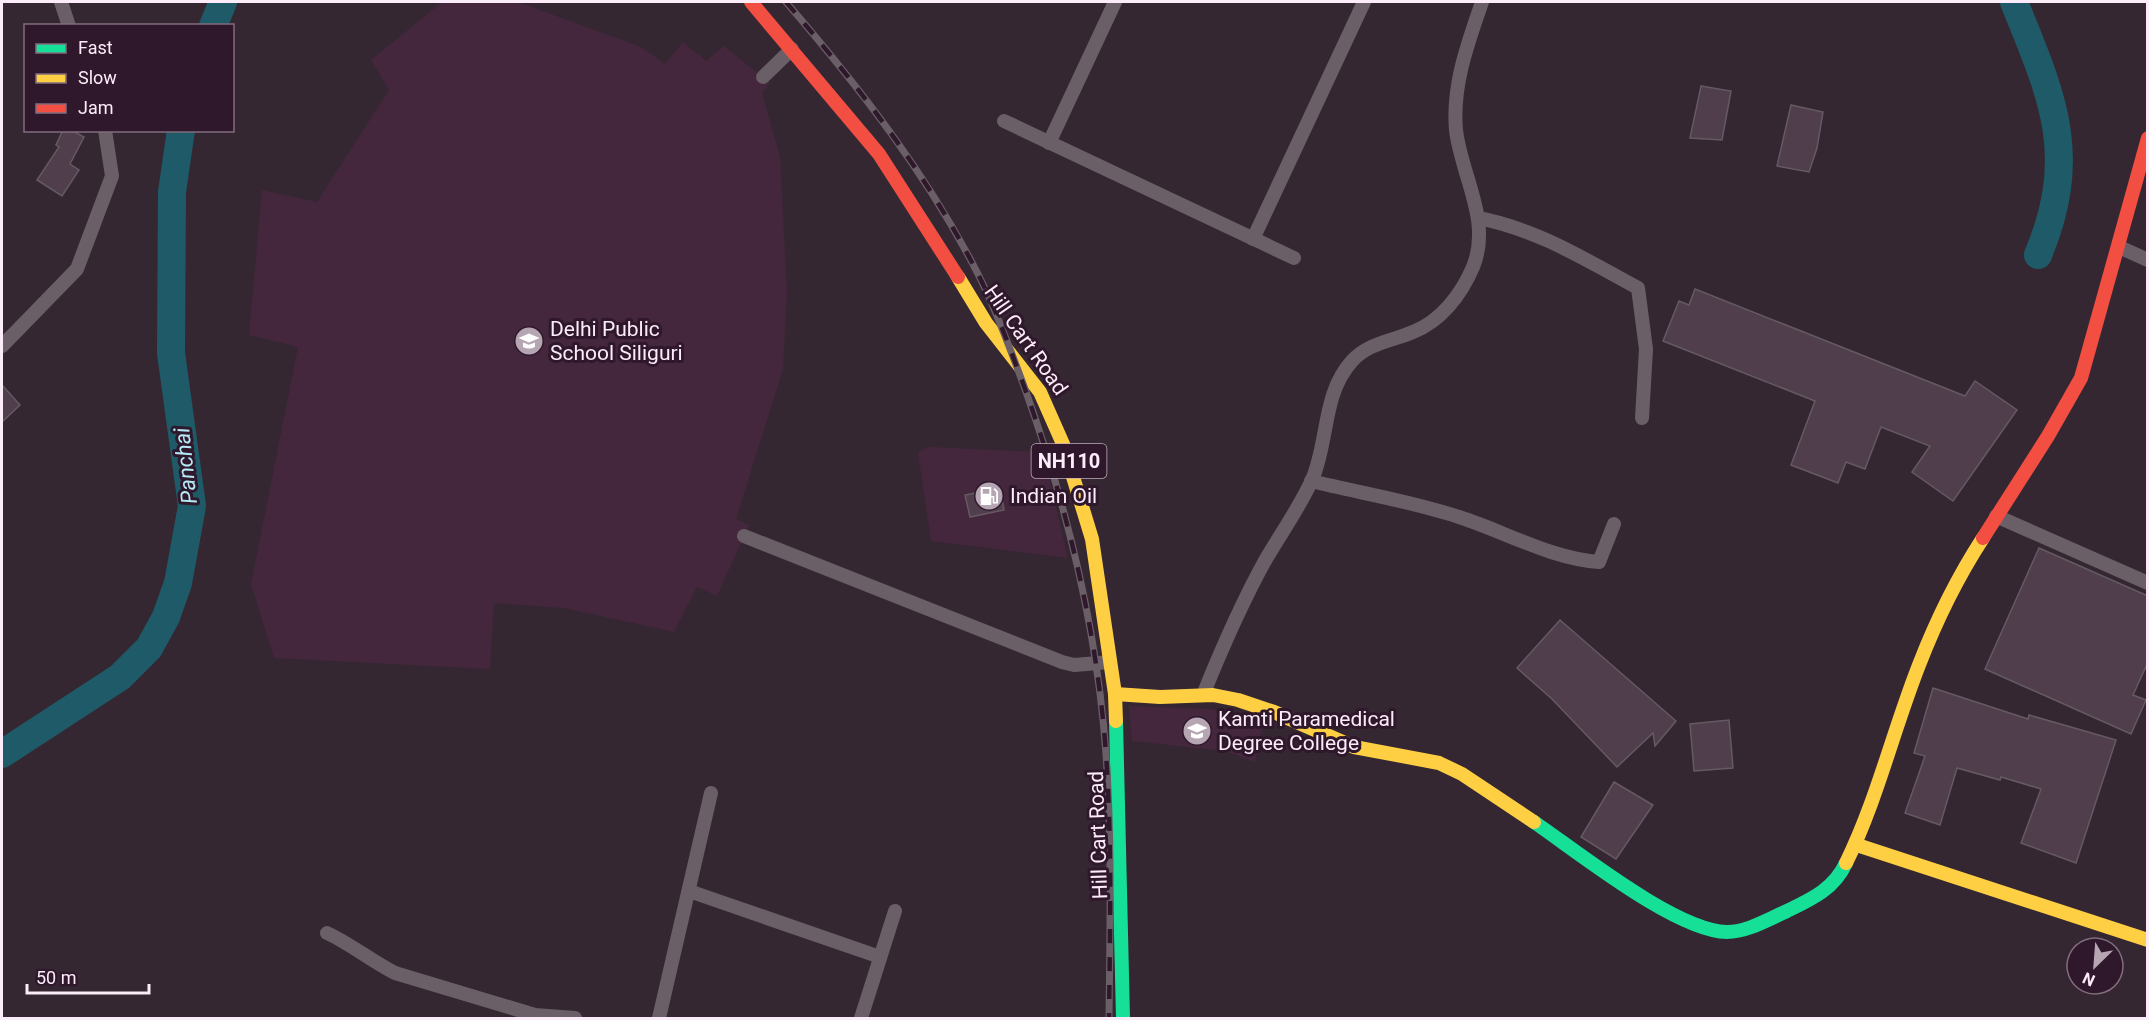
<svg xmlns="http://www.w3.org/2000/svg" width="2149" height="1020" viewBox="0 0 2149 1020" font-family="Roboto,sans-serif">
<rect width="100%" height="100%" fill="#342732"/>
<g fill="#44273d">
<polygon points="442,2 518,2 641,47 665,64 683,42 706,61 724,46 770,83 762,93 780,156 787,292 783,369 736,519 749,525 717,596 697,587 674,632 564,608 494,603 490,669 274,658 251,584 298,347 249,335 262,190 317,202 389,90 371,60"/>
<polygon points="929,447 1043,452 1068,558 931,541 918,452"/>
<polygon points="1129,706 1210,709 1264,721 1255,762 1225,751 1132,741"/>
</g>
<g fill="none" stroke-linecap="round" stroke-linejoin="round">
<g stroke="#1e5a67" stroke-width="28">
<path d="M2014 2C2052 96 2080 154 2038 255"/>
<polyline points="213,26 223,2"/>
<polyline points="2,754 120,677 149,648 166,617 178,583 192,506 171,353 172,192 181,130"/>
</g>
</g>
<g fill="#503e4d" stroke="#655a62" stroke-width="1.5">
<polygon points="1701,86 1731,91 1722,140 1690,138"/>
<polygon points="1791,105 1823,112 1817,148 1809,172 1777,166"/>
<polygon points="63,130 71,130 84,137 70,164 79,170 62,196 37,180 59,147 56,145"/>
<polygon points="1695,289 1965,396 1975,381 2017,410 1953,501 1912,472 1930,446 1881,427 1865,469 1846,462 1838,483 1791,465 1815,401 1663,341 1679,301 1689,305"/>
<polygon points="2,385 20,405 2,422"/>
<polygon points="1000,488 1004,510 970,517 965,495"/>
<polygon points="2039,548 2148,596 2148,662 2133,695 2146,700 2131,734 1985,669"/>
<polygon points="1560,620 1676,721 1655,746 1653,733 1617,767 1552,699 1517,668"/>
<polygon points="1933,688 2028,719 2029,715 2116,740 2076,863 2021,843 2041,789 2001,777 2000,780 1957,768 1940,825 1905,813 1925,756 1914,753"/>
<polygon points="1729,720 1733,768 1694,771 1690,724"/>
<polygon points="1614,782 1653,805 1616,859 1581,837"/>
</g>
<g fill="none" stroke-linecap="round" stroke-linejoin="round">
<g stroke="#6a5e67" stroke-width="14">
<polyline points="61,2 69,26"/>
<polyline points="763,77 792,49"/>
<polyline points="1004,121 1294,258"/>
<polyline points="1049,143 1115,2"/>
<path d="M1478 218C1537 229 1586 260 1638 288L1646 349 1642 418"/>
<polyline points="1253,239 1364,2"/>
<polyline points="2119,247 2148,260"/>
<polyline points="2,346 77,269 112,176 105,130"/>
<path d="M1311 481C1360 493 1411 501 1459 517 1506 532 1549 558 1599 562L1614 524"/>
<polyline points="1996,516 2148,583"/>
<polyline points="744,536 1062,662 1074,665 1110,662"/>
<path d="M1203 695C1222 648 1242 602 1266 559 1282 532 1299 508 1312 480 1329 441 1322 394 1352 361 1368 343 1392 341 1413 332 1441 321 1461 295 1473 267 1492 221 1461 175 1456 130 1452 85 1468 43 1482 2"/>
<polyline points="689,891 880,957"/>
<path d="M327 933C351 944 371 961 395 973L535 1015 575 1018"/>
<polyline points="659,1018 711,793"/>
<polyline points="861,1018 895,911"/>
</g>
<g stroke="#16e098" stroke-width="14">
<polyline points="1116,721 1123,1018"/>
<path d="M1534 822C1578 852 1676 931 1727 932 1747 932 1769 919 1787 911 1812 899 1834 889 1846 863"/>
</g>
<g stroke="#ffcf43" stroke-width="14">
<polyline points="958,277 986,323 1040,392 1063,444 1092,539 1115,694 1116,721"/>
<polyline points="1115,694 1160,697 1213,695 1238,700 1274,712 1354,747 1439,763 1462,774 1534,822"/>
<polyline points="1857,845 2148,940"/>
<path d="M1846 863C1877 800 1893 731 1919 665 1936 621 1957 578 1983 538"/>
</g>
<g stroke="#f24e42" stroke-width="14">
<polyline points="751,2 879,154 958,277"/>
<polyline points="1983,538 2048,436 2081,378 2148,138"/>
</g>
<g stroke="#6a5e67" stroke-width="7">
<path id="rail" d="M786 2C859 87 928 175 979 276 997 312 1011 351 1025 389 1067 506 1097 629 1106 754 1112 841 1110 931 1109 1018"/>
</g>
<use href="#rail" stroke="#2f182b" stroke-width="4.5" stroke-dasharray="14" stroke-linecap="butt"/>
</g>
<defs>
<g id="school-disc" transform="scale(1.5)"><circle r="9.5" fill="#b6a6b3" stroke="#2f182b"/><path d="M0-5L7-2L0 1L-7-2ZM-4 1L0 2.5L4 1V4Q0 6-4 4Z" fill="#fff"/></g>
<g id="fuel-disc" transform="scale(1.5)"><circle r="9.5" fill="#b6a6b3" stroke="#2f182b"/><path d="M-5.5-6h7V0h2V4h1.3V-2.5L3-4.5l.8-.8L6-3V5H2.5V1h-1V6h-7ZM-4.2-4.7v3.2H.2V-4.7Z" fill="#fff"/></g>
<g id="university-disc" transform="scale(1.5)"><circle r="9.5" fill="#b6a6b3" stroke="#2f182b"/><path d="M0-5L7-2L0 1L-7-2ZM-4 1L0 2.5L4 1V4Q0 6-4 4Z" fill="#fff"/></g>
</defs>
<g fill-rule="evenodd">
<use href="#school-disc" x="529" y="341"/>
<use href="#fuel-disc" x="989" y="496"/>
<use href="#university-disc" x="1197" y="731"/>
</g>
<g text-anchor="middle" stroke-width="6" stroke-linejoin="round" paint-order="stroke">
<rect fill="#2f182b" stroke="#beacba" stroke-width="1.5" x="1031.5" y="444" width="75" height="34" rx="4.5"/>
<g font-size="20" font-weight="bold" fill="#fcebf8">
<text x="1069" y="468">NH110</text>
</g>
<g font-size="21" fill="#fcebf8" stroke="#2f182b" text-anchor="start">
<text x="550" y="336">Delhi Public<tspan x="550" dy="24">School Siliguri</tspan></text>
<text x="1010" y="503">Indian Oil</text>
<text x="1218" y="726">Kamti Paramedical<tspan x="1218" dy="24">Degree College</tspan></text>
</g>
<g font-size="21" fill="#fcebf8" stroke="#2f182b">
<text transform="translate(1026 340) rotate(55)" y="7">Hill Cart Road</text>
<text transform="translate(1098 835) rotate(-92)" y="7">Hill Cart Road</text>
</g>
<g font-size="22" font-style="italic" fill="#b4e9f6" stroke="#2f182b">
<text transform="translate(185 466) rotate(-96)" y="8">Panchai</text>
</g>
</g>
<rect width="2149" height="1020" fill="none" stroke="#fcebf8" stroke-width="6"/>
<rect x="24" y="24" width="210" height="108" fill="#2f182b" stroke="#816c7d" stroke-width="1.5"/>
<rect x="36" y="44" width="30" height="9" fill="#16e098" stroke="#816c7d" stroke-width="1.5"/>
<text x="78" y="54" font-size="18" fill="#fcebf8">Fast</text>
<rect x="36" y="74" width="30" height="9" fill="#ffcf43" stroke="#816c7d" stroke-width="1.5"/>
<text x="78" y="84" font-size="18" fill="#fcebf8">Slow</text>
<rect x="36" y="104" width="30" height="9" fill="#f24e42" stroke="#816c7d" stroke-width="1.5"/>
<text x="78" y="114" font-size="18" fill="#fcebf8">Jam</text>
<g transform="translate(2095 966) rotate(205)"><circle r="28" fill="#2f182b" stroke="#816c7d" stroke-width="1.5"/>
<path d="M0-4.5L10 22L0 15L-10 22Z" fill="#b6a6b3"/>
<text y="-9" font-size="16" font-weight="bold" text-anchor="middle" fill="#fcebf8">N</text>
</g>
<path d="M27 984v9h122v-9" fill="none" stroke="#fcebf8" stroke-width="3"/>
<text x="36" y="984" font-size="18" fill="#fcebf8" stroke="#2f182b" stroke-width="4.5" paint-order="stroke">50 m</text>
</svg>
